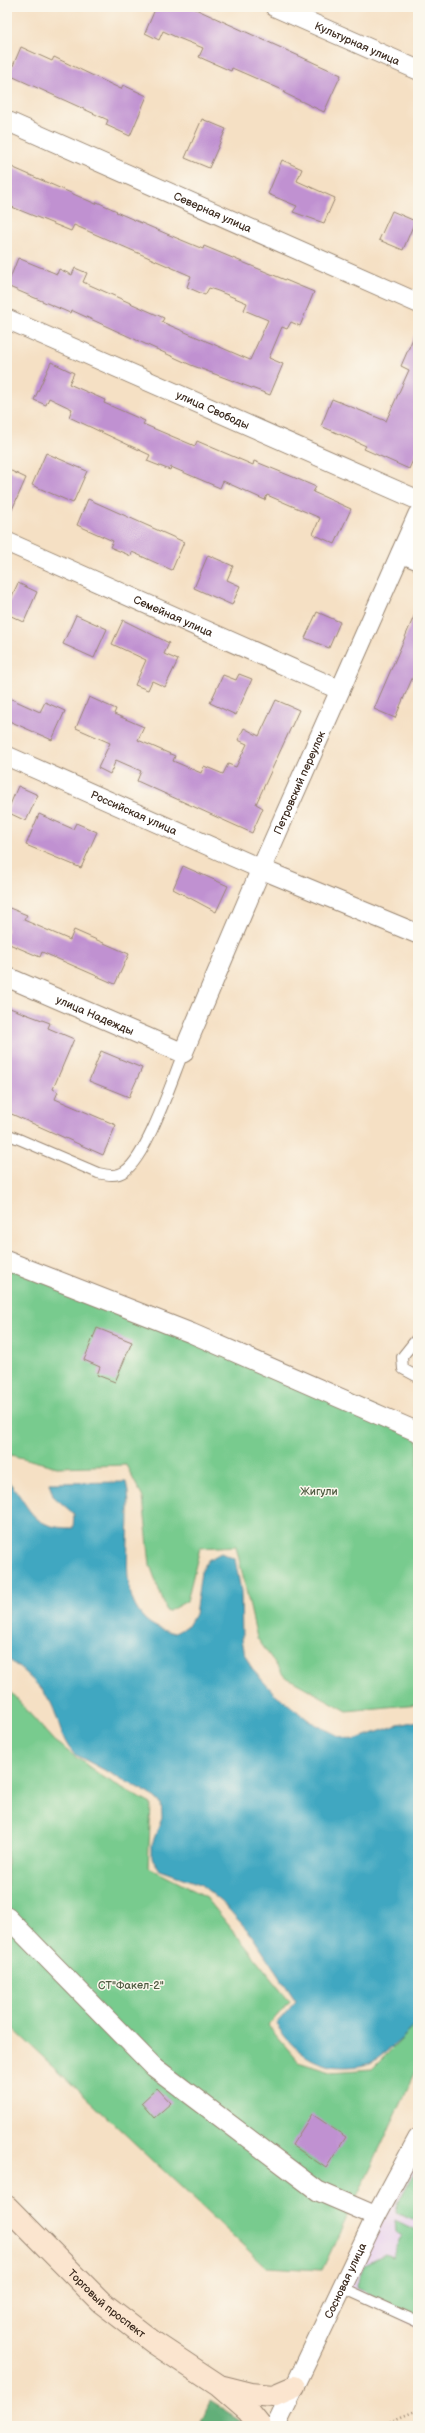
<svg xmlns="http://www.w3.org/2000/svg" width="425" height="2433" viewBox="0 0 425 2433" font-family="'Balsamiq Sans',sans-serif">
<rect width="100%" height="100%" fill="#fbf7ec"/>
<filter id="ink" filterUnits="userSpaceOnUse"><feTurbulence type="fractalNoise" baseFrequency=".025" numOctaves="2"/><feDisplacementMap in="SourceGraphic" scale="8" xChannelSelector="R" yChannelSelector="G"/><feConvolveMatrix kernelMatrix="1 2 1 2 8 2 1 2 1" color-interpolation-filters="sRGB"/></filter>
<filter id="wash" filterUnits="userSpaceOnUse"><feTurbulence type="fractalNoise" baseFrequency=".012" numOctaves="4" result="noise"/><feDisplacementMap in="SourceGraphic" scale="16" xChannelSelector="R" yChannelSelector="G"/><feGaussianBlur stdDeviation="0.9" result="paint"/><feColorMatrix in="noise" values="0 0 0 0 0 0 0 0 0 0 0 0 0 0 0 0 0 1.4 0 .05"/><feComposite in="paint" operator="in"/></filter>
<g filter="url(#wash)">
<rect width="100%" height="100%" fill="#f5e0c4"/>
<polygon fill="#e8d2ee" points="418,2130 418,2328 343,2290"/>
<g fill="#78cb8e" stroke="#5a7a56">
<polygon points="7,1255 418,1426 418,1704 347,1711 284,1676 257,1638 236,1546 200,1548 187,1601 167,1612 150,1565 143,1498 126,1465 57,1467 7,1454"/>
<polygon points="7,1688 54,1741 103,1777 151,1804 148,1867 205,1896 290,2001 268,2026 299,2062 331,2072 372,2069 415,2026 418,2030 418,2067 322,2270 266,2267 7,2023"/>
<polygon points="418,2167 418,2222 396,2212 397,2203"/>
<polygon points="395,2220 418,2231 418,2317 356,2288 365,2265 385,2255 392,2258 402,2236 396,2232"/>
</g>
<polygon fill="#62af79" stroke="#4e6c4c" points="210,2401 250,2426 199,2426"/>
<path fill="#41a7c1" stroke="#3e6870" d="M7 1480C31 1505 28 1529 73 1528L74 1514 53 1496 49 1483 126 1482C139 1531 101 1620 175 1633L188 1626 195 1614 201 1572 208 1560 221 1553 235 1559 241 1591 242 1639 245 1655 252 1669 274 1693 311 1722 339 1736 354 1740 398 1725 418 1721V2023C404 2036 389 2051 374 2061 364 2066 355 2067 344 2067 313 2067 292 2049 276 2024L296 2001 250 1933 222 1902 200 1884 160 1870 152 1858V1844L162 1818 161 1803 150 1794 74 1754C59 1737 60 1721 51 1703 41 1685 22 1670 7 1658Z"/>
<g id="blocks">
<g fill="#c091d1">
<polygon points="156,7 191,7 341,75 324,112 284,93 285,91 232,68 231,71 199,57 203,48 176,37 163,31 159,40 145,33"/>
<polygon points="21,47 52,61 54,57 121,89 123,85 147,96 130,136 106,125 108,120 9,75"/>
<polygon points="202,119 226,129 209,168 185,158"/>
<polygon points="282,160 302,169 297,181 335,198 324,223 293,212 297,206 268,194"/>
<polygon points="7,165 96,204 97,202 117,211 116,212 167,234 203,249 204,246 314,292 300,326 291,322 287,329 282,327 269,358 283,364 270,395 191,365 71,310 70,313 7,286 18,258 57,274 59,269 72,275 75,268 87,273 83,282 164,318 162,322 250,360 268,320 244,310 247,303 218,291 209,288 205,295 187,287 191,276 74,225 71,231 7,205"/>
<polygon points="392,211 415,221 403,250 379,240"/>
<polygon points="418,327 418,449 409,469 364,449 366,446 321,426 332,399 386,421 409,370 401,366"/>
<polygon points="51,362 74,373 69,384 105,400 104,403 145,421 143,424 195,446 197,441 253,465 254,461 293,477 316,487 313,492 351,509 335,544 313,534 320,518 267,495 265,500 223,481 220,488 171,467 170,470 147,461 150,455 69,417 72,409 49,398 46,405 34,400"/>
<polygon points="46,453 87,471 73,503 32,485"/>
<polygon points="7,469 26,478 7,521"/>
<polygon points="88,499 184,542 172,570 132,552 131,556 110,547 113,541 77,525"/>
<polygon points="208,555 233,566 227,580 240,586 232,605 194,588"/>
<polygon points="18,583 37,592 24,622 7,614 7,607"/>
<polygon points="418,607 418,665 395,718 374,709"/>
<polygon points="317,612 340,622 329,648 305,638"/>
<polygon points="76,615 107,629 94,658 63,644"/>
<polygon points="123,620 169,643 164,654 178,660 165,687 152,681 148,690 135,685 146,660 112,644"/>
<polygon points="239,674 252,679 236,715 210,703 223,675 236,680"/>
<polygon points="7,697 40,712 45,702 65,711 52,740 7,720"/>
<polygon points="89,697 116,709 114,714 144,727 138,740 175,756 173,761 201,773 204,766 223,774 228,764 236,767 247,744 238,740 244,728 259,736 276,700 299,710 256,804 263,808 252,833 137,781 141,771 116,760 110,774 98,768 110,743 76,728"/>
<polygon points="18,786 38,795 26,821 7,812"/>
<polygon points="39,814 73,829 76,823 97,832 81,868 26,845"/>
<polygon points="183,866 228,886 216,912 173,889"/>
<polygon points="7,907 27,915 24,920 70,940 74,930 129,954 115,984 42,952 40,957 7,943"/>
<polygon points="7,1007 50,1023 48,1028 74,1039 53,1089 58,1092 55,1099 116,1125 103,1155 7,1112"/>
<polygon points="101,1051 142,1068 129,1097 89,1081"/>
<polygon points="97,1328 132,1342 115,1382 97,1375 100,1367 84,1360"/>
<polygon points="157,2088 171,2103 154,2118 141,2103"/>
<polygon points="312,2114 346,2137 326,2168 292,2145"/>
</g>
</g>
</g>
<g filter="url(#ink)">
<use href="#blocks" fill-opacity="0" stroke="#988571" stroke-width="1"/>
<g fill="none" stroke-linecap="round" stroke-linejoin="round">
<g stroke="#988571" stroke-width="12">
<g id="lane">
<path d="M7 1134 98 1173C107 1175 117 1177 125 1171 147 1156 172 1080 183 1053"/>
<polyline points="418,1337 402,1357 403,1369 418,1377"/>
<polyline points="341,2287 418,2322"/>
</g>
</g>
<g stroke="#988571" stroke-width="21">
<g id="street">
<path id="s1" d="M275 7 418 70"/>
<path id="s2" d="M7 121 418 303"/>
<path id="s3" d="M7 319 418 500"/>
<path id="s4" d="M7 542 340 690"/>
<polyline points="401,553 418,560"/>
<path id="s5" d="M7 756 261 869 418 934"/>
<path id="s6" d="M7 977 183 1053 261 869 418 514"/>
<polyline points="7,1261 191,1333 418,1432"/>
<polyline points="7,1917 154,2067 318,2191 376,2216"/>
<path id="s7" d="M276 2426 376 2216 418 2138"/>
</g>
</g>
<g stroke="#988571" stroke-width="24">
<g id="secondary">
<path id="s8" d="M7 2207 101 2302 153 2342 218 2385 248 2411 260 2426"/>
<polyline points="223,2387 251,2394 273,2396 294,2387"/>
</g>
</g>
<polyline stroke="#988571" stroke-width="2.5" stroke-dasharray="1 3" stroke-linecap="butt" points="379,2426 418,2410"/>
<use href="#lane" stroke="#fff" stroke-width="10"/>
<use href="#street" stroke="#fff" stroke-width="19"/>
<use href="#secondary" stroke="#fbe5cf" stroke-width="22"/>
</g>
</g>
<g text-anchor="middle" stroke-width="3" stroke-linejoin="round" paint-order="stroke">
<g font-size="11" fill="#3b2a1e" stroke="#fbf7ec">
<text dy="4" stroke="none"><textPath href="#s1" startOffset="90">Культурная улица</textPath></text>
<text dy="4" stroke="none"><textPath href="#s2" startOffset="225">Северная улица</textPath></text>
<text dy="4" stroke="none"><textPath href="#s3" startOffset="225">улица Свободы</textPath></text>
<text dy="4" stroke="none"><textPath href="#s4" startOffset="182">Семейная улица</textPath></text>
<text dy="4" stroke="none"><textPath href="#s6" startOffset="486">Петровский переулок</textPath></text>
<text dy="4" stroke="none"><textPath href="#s5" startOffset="139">Российская улица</textPath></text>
<text dy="4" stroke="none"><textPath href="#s6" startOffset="96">улица Надежды</textPath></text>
<text dy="4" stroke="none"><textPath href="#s7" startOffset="161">Сосновая улица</textPath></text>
<text dy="4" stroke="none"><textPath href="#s8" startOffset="139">Торговый проспект</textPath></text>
</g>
<g font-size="11" fill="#4d5a40" stroke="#fbf7ec">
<text x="319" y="1495">Жигули</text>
<text x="131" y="1989">СТ"Факел-2"</text>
</g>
</g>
<rect width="425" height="2433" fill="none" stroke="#fbf7ec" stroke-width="24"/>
</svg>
